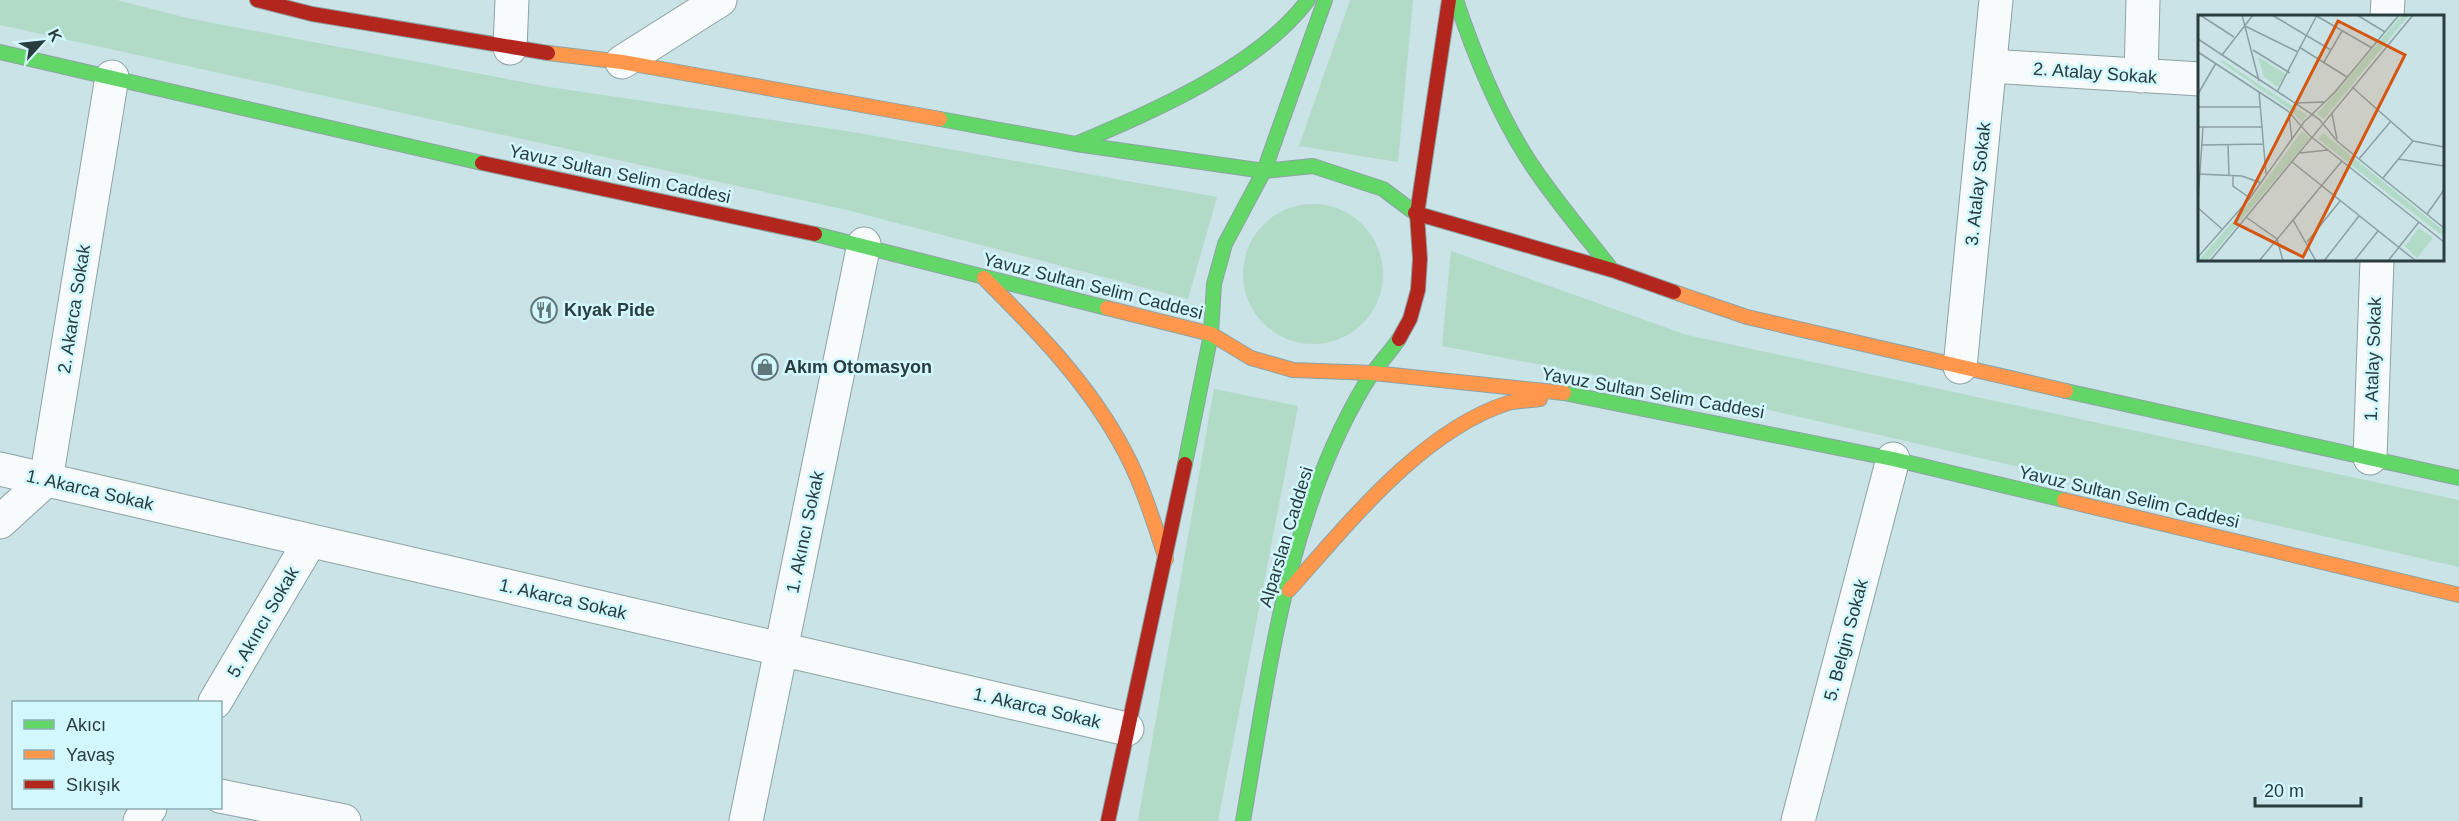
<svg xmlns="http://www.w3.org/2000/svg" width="2459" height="821" viewBox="0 0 2459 821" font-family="Helvetica,sans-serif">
<rect width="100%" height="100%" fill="#cae3e6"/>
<g fill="#b1dac7">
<polygon points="0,0 117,0 187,18 549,87 853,132 1217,197 1188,299 847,210 0,25"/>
<polygon points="1350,0 1413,0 1398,162 1299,146"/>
<circle cx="1313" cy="274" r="70"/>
<polygon points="1451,251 1687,335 2459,500 2459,567 1717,398 1442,346"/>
<polygon points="1214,389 1298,406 1218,821 1138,821"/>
</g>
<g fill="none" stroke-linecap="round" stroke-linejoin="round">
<g stroke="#8ea2a4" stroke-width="35">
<g id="street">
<polyline points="2387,16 2388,0"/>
<polyline points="510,48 512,0"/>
<polyline points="622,62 720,0"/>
<polyline points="1990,66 2200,79"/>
<polyline points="2141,76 2143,0"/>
<polyline points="1960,367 1996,0"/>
<polyline points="2370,458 2377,260"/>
<polyline points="0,469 1127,729"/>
<polyline points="0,522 46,480 112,77"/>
<polyline points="215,702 310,541"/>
<polyline points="220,796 344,821"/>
<polyline points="140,821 150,808"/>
<polyline points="746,821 864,244"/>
<polyline points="1798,821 1893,459"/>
</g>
</g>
<g stroke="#8ea2a4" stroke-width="16">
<g id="fast">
<path d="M1456 0C1474 54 1495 107 1526 156 1551 196 1583 232 1612 270"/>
<polyline points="0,52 482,163"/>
<polyline points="940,119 1076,144 1264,171 1313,166 1383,189 1415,213"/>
<path d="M1076 144C1151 112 1258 67 1308 0"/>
<polyline points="815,234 1107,308"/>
<polyline points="2066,391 2459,478"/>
<polyline points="1564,393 1893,459 2064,500"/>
<polyline points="1185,464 1211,334 1214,284 1225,244 1264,171 1325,0"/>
<path d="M1243 821C1269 673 1286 517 1364 386 1374 369 1388 355 1399 339"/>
</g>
</g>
<g stroke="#8ea2a4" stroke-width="16">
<g id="slow">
<polyline points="548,53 622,62 940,119"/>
<path d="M984 278C1037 331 1090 385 1125 452 1143 486 1154 523 1166 559"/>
<polyline points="1674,292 1747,317 2066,391"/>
<polyline points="1107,308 1211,334 1251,358 1293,370 1373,373 1564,393"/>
<polyline points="2064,500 2459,595"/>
<path d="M1289 590C1348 524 1421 431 1508 403 1518 400 1530 401 1540 399"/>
</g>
</g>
<g stroke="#8ea2a4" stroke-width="16">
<g id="jam">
<polyline points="257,0 312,14 548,53"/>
<polyline points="482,163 815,234"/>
<polyline points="1415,213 1612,270 1674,292"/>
<polyline points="1399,339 1410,319 1418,290 1420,259 1417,214 1449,0"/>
<polyline points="1108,821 1185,464"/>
</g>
</g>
<use href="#street" stroke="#f7fbfb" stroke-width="33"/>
<use href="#fast" stroke="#63d668" stroke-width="14"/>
<use href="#slow" stroke="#ff974d" stroke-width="14"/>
<use href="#jam" stroke="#b3261e" stroke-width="14"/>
</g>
<defs>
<g id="restaurant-ring" transform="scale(1.35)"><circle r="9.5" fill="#d2f8fd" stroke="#617679" stroke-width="1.5"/><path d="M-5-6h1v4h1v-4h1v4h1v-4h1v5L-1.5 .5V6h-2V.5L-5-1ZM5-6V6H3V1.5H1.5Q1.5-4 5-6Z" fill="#617679"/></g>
<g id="shop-ring" transform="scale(1.35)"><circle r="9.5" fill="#d2f8fd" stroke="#617679" stroke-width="1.5"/><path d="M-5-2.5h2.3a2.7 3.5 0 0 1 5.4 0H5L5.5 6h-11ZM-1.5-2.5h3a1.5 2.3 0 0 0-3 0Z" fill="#617679"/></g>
</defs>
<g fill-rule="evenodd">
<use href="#restaurant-ring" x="544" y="310"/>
<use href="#shop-ring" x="765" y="367"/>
</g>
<g text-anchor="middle" stroke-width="5" stroke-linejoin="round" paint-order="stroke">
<g font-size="18" fill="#293c3e" stroke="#d2f8fd">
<text transform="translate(2095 73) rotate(4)" y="6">2. Atalay Sokak</text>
<text transform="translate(620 174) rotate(12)" y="6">Yavuz Sultan Selim Caddesi</text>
<text transform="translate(1978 184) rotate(-84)" y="6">3. Atalay Sokak</text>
<text transform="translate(1093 286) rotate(14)" y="6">Yavuz Sultan Selim Caddesi</text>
<text transform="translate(74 309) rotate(-81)" y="6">2. Akarca Sokak</text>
<text transform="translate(2373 359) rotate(-88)" y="6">1. Atalay Sokak</text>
<text transform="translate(1653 393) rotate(10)" y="6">Yavuz Sultan Selim Caddesi</text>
<text transform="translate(90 490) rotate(13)" y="6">1. Akarca Sokak</text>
<text transform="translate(2129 497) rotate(13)" y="6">Yavuz Sultan Selim Caddesi</text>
<text transform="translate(805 532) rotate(-78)" y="6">1. Akıncı Sokak</text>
<text transform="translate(1286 537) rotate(-73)" y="6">Alparslan Caddesi</text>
<text transform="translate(563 599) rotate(13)" y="6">1. Akarca Sokak</text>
<text transform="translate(263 622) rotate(-60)" y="6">5. Akıncı Sokak</text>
<text transform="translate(1846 640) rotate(-75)" y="6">5. Belgin Sokak</text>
<text transform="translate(1037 708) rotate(13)" y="6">1. Akarca Sokak</text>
</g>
<g font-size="18" font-weight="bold" fill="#293c3e" stroke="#d2f8fd" text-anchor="start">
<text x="564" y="316">Kıyak Pide</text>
<text x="784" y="373">Akım Otomasyon</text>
</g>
</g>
<g transform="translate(2198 15)">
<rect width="246" height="246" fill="#cae3e6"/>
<path d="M204 0H211L126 104 119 99ZM60 42 88 59 80 72 66 62ZM24 45 79 81 109 100 104 107 90 93 23 47ZM104 116 112 123 9 246H0L47 193ZM125 118 246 216V222L120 124ZM221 213 235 223 219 243 207 231Z" fill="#b1dac7"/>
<path fill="none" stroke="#8aa0a3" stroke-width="1.5" d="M2 0 36 22M44 0 61 66M74 0 133 35M117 0 174 33M159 0 187 17M47 11 100 37M0 24 121 104 140 127 246 213M101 32 149 62M55 35 92 58M0 37 90 96 111 120 246 227M24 40 55 0M126 47 144 16M154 72 215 126 246 132M61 77 68 159M79 77 119 0M0 79 18 48M98 88 126 87M0 92H62M91 99 94 125M134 99 139 124M0 112H64M30 129 31 160M4 130 66 129M102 138 130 135M161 144 193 106M200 144 246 151M94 147 218 246M0 159 44 161 63 168M35 160V171L52 183M185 163 215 126M0 186 5 112M0 193 24 214M229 199 246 175M48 202 79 224 85 246M95 205 118 246M109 227 142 186M0 242 52 183 106 107 136 78 201 0M12 246 215 0M61 246 144 146M126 246 161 201M156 246 180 216M190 246 221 207"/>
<path fill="#d55611" fill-opacity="0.15" stroke="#d55611" stroke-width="3" d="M140 6 207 40 105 242 37 208Z"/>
<rect width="246" height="246" fill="none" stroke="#293c3e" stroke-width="3"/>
</g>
<rect x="12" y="701" width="210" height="108" fill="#d2f8fd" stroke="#8eadb1" stroke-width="1.5"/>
<rect x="24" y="720" width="30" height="9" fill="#63d668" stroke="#8eadb1" stroke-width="1.5"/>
<text x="66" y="731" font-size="18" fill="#293c3e">Akıcı</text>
<rect x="24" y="750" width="30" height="9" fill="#ff974d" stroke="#8eadb1" stroke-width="1.5"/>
<text x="66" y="761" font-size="18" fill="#293c3e">Yavaş</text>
<rect x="24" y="780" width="30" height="9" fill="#b3261e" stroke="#8eadb1" stroke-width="1.5"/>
<text x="66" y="791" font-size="18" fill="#293c3e">Sıkışık</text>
<g transform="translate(42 42) rotate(63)" stroke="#d2f8fd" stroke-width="4.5" paint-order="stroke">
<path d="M0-4.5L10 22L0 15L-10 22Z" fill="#293c3e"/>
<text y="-9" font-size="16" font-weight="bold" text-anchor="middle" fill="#293c3e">K</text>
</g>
<path d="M2255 797v9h106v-9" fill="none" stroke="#293c3e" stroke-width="3"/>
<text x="2264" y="797" font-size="18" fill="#293c3e" stroke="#d2f8fd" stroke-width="4.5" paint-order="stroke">20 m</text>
</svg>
